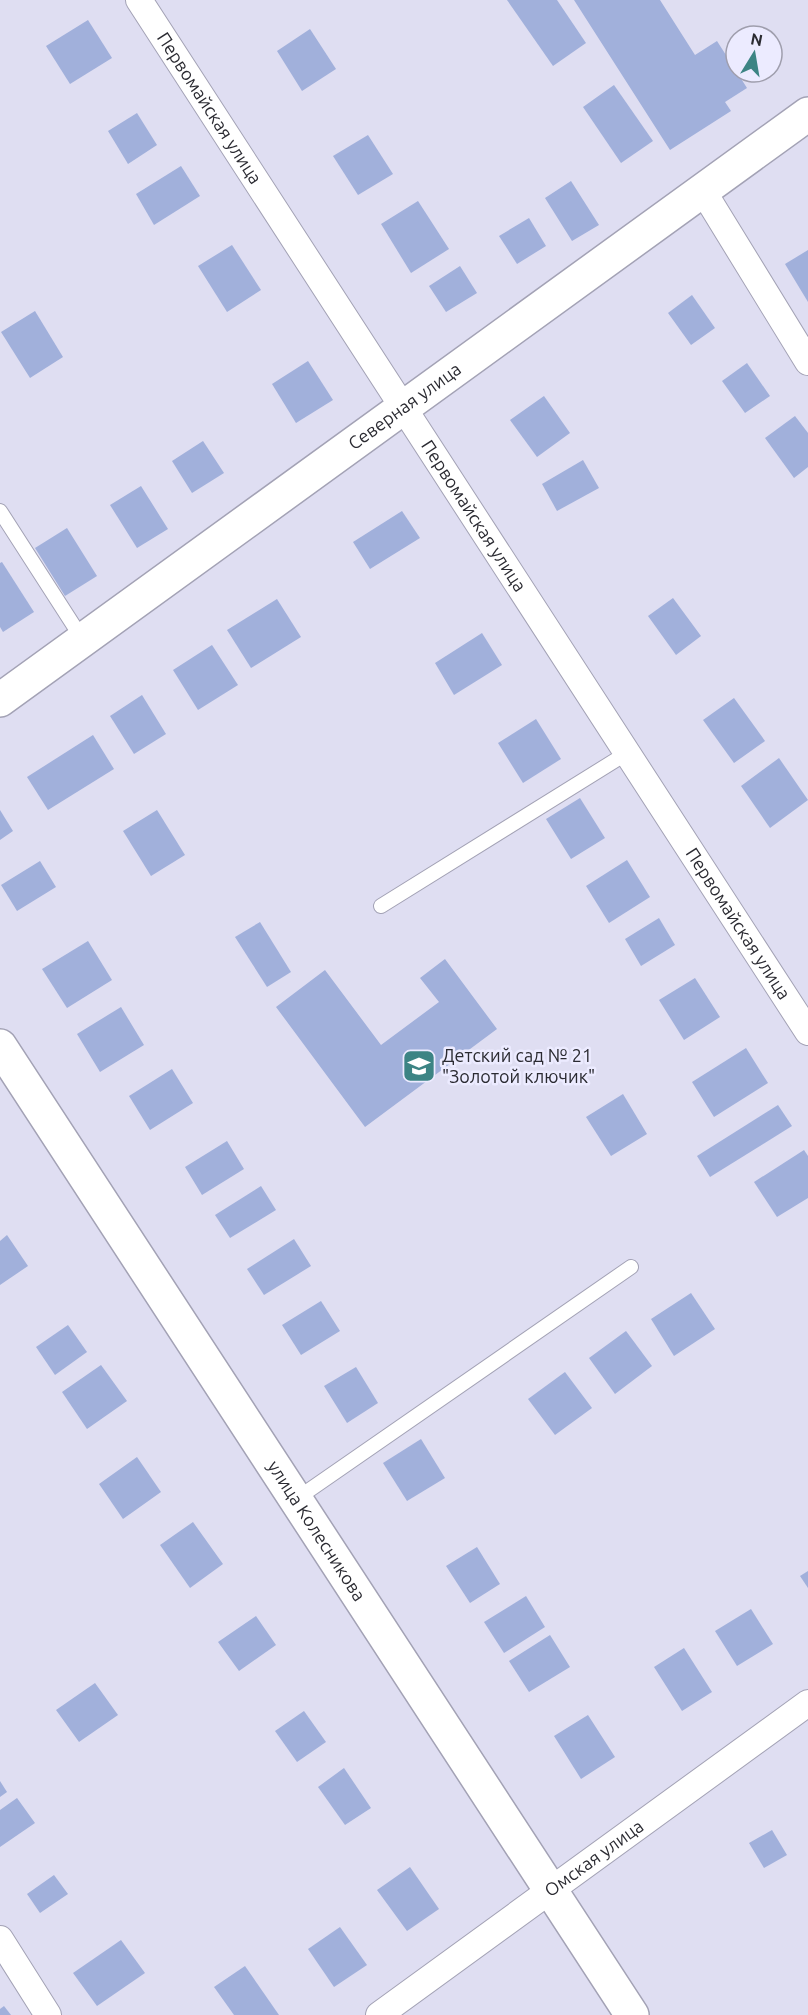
<svg xmlns="http://www.w3.org/2000/svg" width="808" height="2015" viewBox="0 0 808 2015" font-family="Ubuntu,sans-serif">
<rect width="100%" height="100%" fill="#dfdef2"/>
<g fill="#a1b0db">
<polygon points="507,0 557,0 586,43 553,66"/>
<polygon points="574,0 660,0 695,55 717,41 747,88 725,102 731,111 670,150"/>
<polygon points="88,20 112,58 70,84 46,46"/>
<polygon points="310,29 336,69 302,91 277,51"/>
<polygon points="614,85 653,141 621,163 583,107"/>
<polygon points="137,113 157,145 128,164 108,131"/>
<polygon points="368,135 393,174 358,195 333,156"/>
<polygon points="181,166 200,196 154,225 136,194"/>
<polygon points="571,181 599,225 572,241 545,198"/>
<polygon points="418,201 449,249 411,273 381,224"/>
<polygon points="529,218 546,246 517,264 499,236"/>
<polygon points="232,245 261,290 227,312 198,266"/>
<polygon points="808,250 808,302 785,264"/>
<polygon points="460,266 477,293 446,312 429,286"/>
<polygon points="692,295 715,328 691,345 668,313"/>
<polygon points="35,311 63,357 30,378 1,332"/>
<polygon points="308,361 333,400 296,423 272,384"/>
<polygon points="747,363 770,396 745,413 722,381"/>
<polygon points="544,396 570,433 537,457 510,420"/>
<polygon points="795,416 808,433 808,467 794,478 765,438"/>
<polygon points="203,441 224,473 192,493 172,461"/>
<polygon points="583,460 599,488 557,511 542,484"/>
<polygon points="141,486 168,529 137,548 110,505"/>
<polygon points="402,511 420,538 370,569 353,542"/>
<polygon points="67,528 97,576 65,596 35,548"/>
<polygon points="2,562 34,612 3,632 0,627 0,563"/>
<polygon points="673,598 701,636 676,655 648,616"/>
<polygon points="277,599 301,637 251,668 227,630"/>
<polygon points="482,633 502,665 454,695 435,663"/>
<polygon points="212,645 238,685 198,710 173,670"/>
<polygon points="142,695 166,734 134,754 110,716"/>
<polygon points="734,698 765,741 734,763 703,720"/>
<polygon points="536,719 561,759 523,783 498,743"/>
<polygon points="93,735 114,769 48,810 27,777"/>
<polygon points="779,758 808,800 770,828 741,786"/>
<polygon points="580,798 605,838 571,859 546,819"/>
<polygon points="0,810 13,831 0,840"/>
<polygon points="157,810 185,855 151,876 123,831"/>
<polygon points="627,860 650,897 609,923 586,886"/>
<polygon points="40,861 56,887 17,911 1,885"/>
<polygon points="659,918 675,945 641,966 625,939"/>
<polygon points="260,922 291,972 267,987 235,937"/>
<polygon points="88,941 112,980 67,1008 42,969"/>
<polygon points="445,959 497,1029 365,1127 276,1007 325,970 381,1045 439,1002 420,978"/>
<polygon points="695,978 720,1017 684,1040 659,1000"/>
<polygon points="121,1007 144,1045 100,1072 77,1034"/>
<polygon points="746,1048 768,1083 714,1117 692,1082"/>
<polygon points="172,1069 193,1103 150,1130 129,1096"/>
<polygon points="623,1094 647,1134 611,1156 586,1117"/>
<polygon points="778,1105 792,1126 710,1177 697,1156"/>
<polygon points="227,1141 244,1169 202,1195 185,1167"/>
<polygon points="804,1150 808,1156 808,1198 777,1217 754,1182"/>
<polygon points="261,1186 276,1210 230,1238 215,1215"/>
<polygon points="7,1235 28,1266 0,1285 0,1241"/>
<polygon points="294,1239 311,1266 264,1295 247,1269"/>
<polygon points="691,1293 715,1329 674,1356 651,1319"/>
<polygon points="321,1301 340,1331 301,1355 282,1325"/>
<polygon points="68,1325 87,1352 55,1375 36,1347"/>
<polygon points="626,1331 652,1366 615,1394 589,1358"/>
<polygon points="101,1365 127,1401 87,1429 62,1392"/>
<polygon points="356,1367 378,1403 347,1423 324,1386"/>
<polygon points="565,1372 592,1408 555,1435 528,1399"/>
<polygon points="421,1439 445,1478 407,1501 383,1463"/>
<polygon points="137,1457 161,1492 123,1519 99,1484"/>
<polygon points="193,1522 223,1564 190,1588 160,1545"/>
<polygon points="477,1547 500,1584 470,1603 446,1566"/>
<polygon points="808,1571 808,1588 800,1576"/>
<polygon points="526,1596 545,1627 504,1653 484,1622"/>
<polygon points="751,1609 773,1644 737,1666 715,1631"/>
<polygon points="256,1616 276,1645 239,1671 218,1642"/>
<polygon points="550,1635 570,1667 529,1692 509,1661"/>
<polygon points="684,1648 712,1692 682,1711 654,1667"/>
<polygon points="95,1683 118,1715 79,1742 56,1710"/>
<polygon points="304,1711 326,1742 297,1762 275,1731"/>
<polygon points="588,1715 615,1757 581,1779 554,1736"/>
<polygon points="344,1768 371,1808 345,1825 318,1787"/>
<polygon points="0,1781 7,1792 0,1797"/>
<polygon points="17,1798 35,1823 0,1847 0,1810"/>
<polygon points="772,1830 787,1855 764,1868 749,1843"/>
<polygon points="410,1867 439,1909 407,1931 377,1890"/>
<polygon points="54,1875 68,1894 40,1913 27,1894"/>
<polygon points="340,1927 367,1965 334,1987 308,1949"/>
<polygon points="121,1940 145,1973 97,2006 73,1973"/>
<polygon points="245,1966 279,2015 234,2015 214,1987"/>
<polygon points="4,2006 11,2015 0,2015 0,2009"/>
</g>
<g fill="none" stroke-linecap="round" stroke-linejoin="round">
<g stroke="#a3a2b5" stroke-width="16">
<g id="lane">
<polyline points="0,511 83,640"/>
<polyline points="381,906 627,753"/>
<polyline points="295,1500 631,1267"/>
</g>
</g>
<g stroke="#a3a2b5" stroke-width="28">
<g id="street">
<path id="s1" d="M139 0 808 1032"/>
<polyline points="703,191 808,362"/>
<polyline points="0,1939 48,2015"/>
<path id="s2" d="M379 2015 808 1703"/>
</g>
</g>
<g stroke="#a3a2b5" stroke-width="36">
<g id="secondary">
<path id="s3" d="M0 700 808 114"/>
<path id="s4" d="M0 1046 632 2015"/>
</g>
</g>
<use href="#lane" stroke="#fff" stroke-width="14"/>
<use href="#street" stroke="#fff" stroke-width="26"/>
<use href="#secondary" stroke="#fff" stroke-width="33"/>
</g>
<defs>
<g id="school-square" transform="scale(1.725)"><rect x="-9" y="-9" width="18" height="18" rx="4" fill="#3c8484" stroke="#ecebff"/><path d="M0-5L7-2L0 1L-7-2ZM-4 1L0 2.5L4 1V4Q0 6-4 4Z" fill="#fff"/></g>
</defs>
<g fill-rule="evenodd">
<use href="#school-square" x="419" y="1066"/>
</g>
<g text-anchor="middle" stroke-width="5" stroke-linejoin="round" paint-order="stroke">
<g font-size="18" fill="#2b2b32" stroke="#ecebff">
<text dy="6" stroke="none"><textPath href="#s1" startOffset="129">Первомайская улица</textPath></text>
<text dy="6" stroke="none"><textPath href="#s3" startOffset="500">Северная улица</textPath></text>
<text dy="6" stroke="none"><textPath href="#s1" startOffset="615">Первомайская улица</textPath></text>
<text dy="6" stroke="none"><textPath href="#s1" startOffset="1101">Первомайская улица</textPath></text>
<text dy="6" stroke="none"><textPath href="#s4" startOffset="579">улица Колесникова</textPath></text>
<text dy="6" stroke="none"><textPath href="#s2" startOffset="266">Омская улица</textPath></text>
</g>
<g font-size="18" fill="#2b2b32" stroke="#ecebff" text-anchor="start">
<text x="442" y="1062">Детский сад № 21<tspan x="442" dy="21">"Золотой ключик"</tspan></text>
</g>
</g>
<g transform="translate(754 54) rotate(11)"><circle r="28" fill="#ecebff" stroke="#9f9ead" stroke-width="1.5"/>
<path d="M0-4.5L10 22L0 15L-10 22Z" fill="#3c8484"/>
<text y="-9" font-size="16" font-weight="bold" text-anchor="middle" fill="#2b2b32">N</text>
</g>
</svg>
